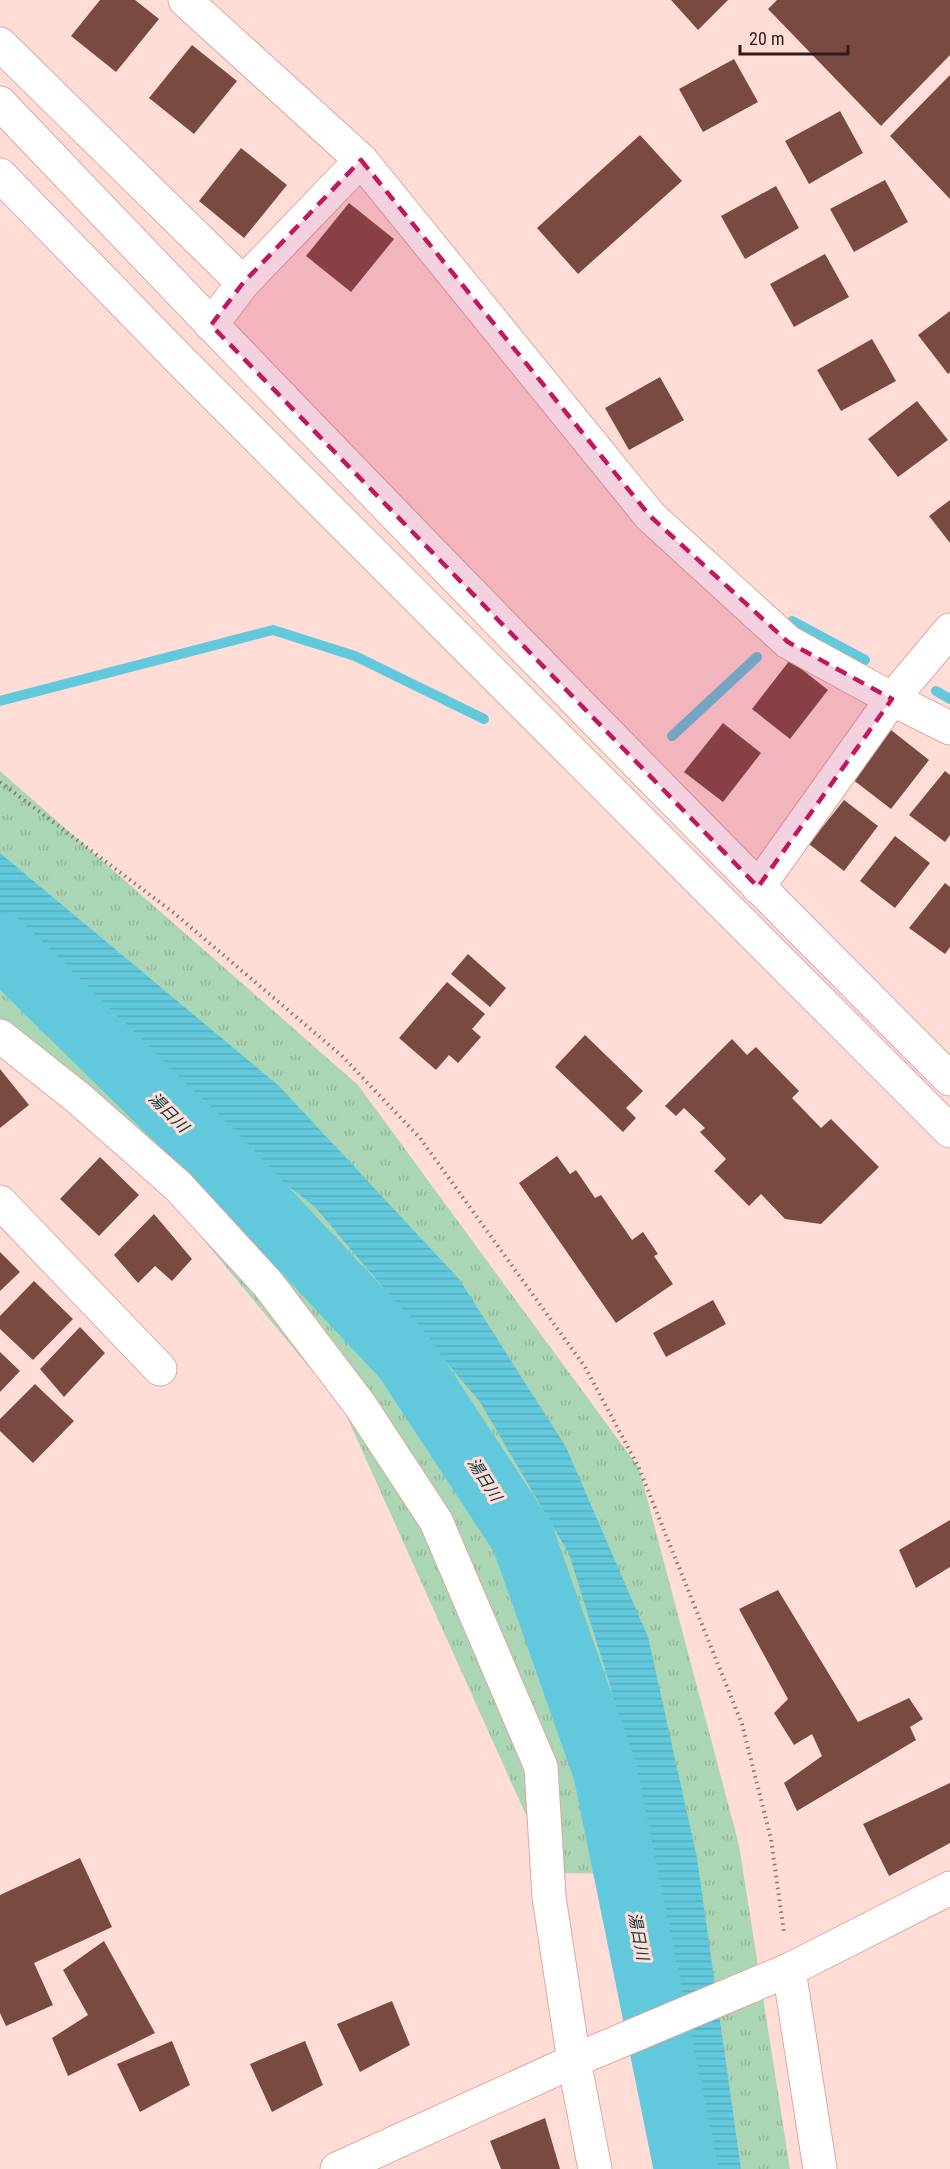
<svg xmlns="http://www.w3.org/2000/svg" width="950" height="2169" viewBox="0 0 950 2169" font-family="'Roboto Condensed','Noto Sans JP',sans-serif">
<defs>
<pattern id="grass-tufts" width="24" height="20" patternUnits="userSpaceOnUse" patternTransform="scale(1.5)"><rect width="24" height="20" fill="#aad6b5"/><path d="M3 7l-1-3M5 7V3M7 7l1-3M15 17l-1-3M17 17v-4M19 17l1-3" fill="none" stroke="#93b79b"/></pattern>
<pattern id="water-rules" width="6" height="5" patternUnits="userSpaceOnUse" patternTransform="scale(1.5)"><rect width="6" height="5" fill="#62c9dd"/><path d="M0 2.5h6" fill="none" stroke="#55acbd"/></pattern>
</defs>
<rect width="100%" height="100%" fill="#ffddd6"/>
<polygon fill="url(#grass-tufts)" points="0,771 358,1085 639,1468 739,1845 790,2169 671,2169 672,2154 634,1945 626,1874 552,1873 343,1408 119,1138 0,1039"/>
<polygon fill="url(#water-rules)" points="0,853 279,1086 459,1279 566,1447 648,1637 697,1858 741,2169 674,2169 641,1950 611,1688 569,1554 480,1402 315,1207 182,1104 0,951"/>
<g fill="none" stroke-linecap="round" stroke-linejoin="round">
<g stroke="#62c9dd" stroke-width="10">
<polyline points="792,621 865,660"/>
<polyline points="936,691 950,699"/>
<polyline points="0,701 273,630 355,656 484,719"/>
<polyline points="672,736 757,657"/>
</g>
<polyline stroke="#62c9dd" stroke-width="64" points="0,945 225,1166 405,1358 523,1538 605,1771 686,2169"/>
</g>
<g fill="#784a41">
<polygon points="100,0 135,0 159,19 116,72 71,36"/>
<polygon points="671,0 728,0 698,30"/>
<polygon points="777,0 950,0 950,55 881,126 768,9"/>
<polygon points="192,45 237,81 194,134 149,98"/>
<polygon points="734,59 758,102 703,132 679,89"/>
<polygon points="950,75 950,199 890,136"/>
<polygon points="840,111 863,153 809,184 785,141"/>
<polygon points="640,135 682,181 578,274 537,228"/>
<polygon points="241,148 287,185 244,238 199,201"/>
<polygon points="885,180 908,222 854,252 830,209"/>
<polygon points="776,186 799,228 745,259 721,216"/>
<polygon points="349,203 394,239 351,292 306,256"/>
<polygon points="825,254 849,297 794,327 770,284"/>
<polygon points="950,311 950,372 948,374 918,335"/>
<polygon points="872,339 896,381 841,411 817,370"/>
<polygon points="660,377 684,420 629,450 605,408"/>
<polygon points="917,401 948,440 898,477 868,439"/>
<polygon points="950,500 950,543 929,516"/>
<polygon points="790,660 828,690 790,739 752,709"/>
<polygon points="723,723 761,753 723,802 684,772"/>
<polygon points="891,730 929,760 891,809 852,779"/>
<polygon points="945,771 950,775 950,835 945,842 909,815"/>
<polygon points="844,800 878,826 844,871 809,844"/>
<polygon points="895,836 930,863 895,908 860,881"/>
<polygon points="945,883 950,887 950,947 945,954 909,928"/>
<polygon points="468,954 506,988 490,1007 451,974"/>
<polygon points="447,982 485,1014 472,1029 481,1037 458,1063 449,1055 436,1070 399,1038"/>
<polygon points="585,1035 643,1091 626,1108 636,1118 623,1132 555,1067"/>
<polygon points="732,1039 747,1055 756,1047 799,1091 792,1098 821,1128 831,1119 879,1167 821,1224 785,1219 761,1194 749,1206 714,1171 726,1159 700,1132 705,1128 684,1108 676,1116 665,1106"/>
<polygon points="0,1069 29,1105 0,1128"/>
<polygon points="557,1156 570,1174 576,1170 595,1198 601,1195 632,1240 643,1232 658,1254 654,1256 673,1284 616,1323 519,1183"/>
<polygon points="100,1157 139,1195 99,1236 60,1199"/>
<polygon points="154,1214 192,1259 172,1281 155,1266 138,1283 114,1255"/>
<polygon points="0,1252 20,1272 0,1291"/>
<polygon points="34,1281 73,1319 33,1360 0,1329 0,1316"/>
<polygon points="713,1300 726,1324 666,1357 653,1333"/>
<polygon points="80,1327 105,1353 64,1397 40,1369"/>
<polygon points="0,1352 20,1371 0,1392"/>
<polygon points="35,1384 74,1421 33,1463 0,1431 0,1419"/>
<polygon points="950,1520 950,1567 916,1588 899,1550"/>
<polygon points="778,1590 858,1722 909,1698 923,1719 910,1727 916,1740 797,1811 784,1783 822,1756 812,1734 794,1745 774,1713 788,1699 739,1609"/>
<polygon points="950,1783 950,1843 889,1876 863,1824"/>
<polygon points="80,1858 112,1927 34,1963 53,2005 6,2026 0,2013 0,1895"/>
<polygon points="104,1941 155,2033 68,2076 52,2038 88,2015 63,1970"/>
<polygon points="392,2001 410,2045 360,2072 337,2024"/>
<polygon points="172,2041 190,2085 140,2112 117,2064"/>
<polygon points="305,2041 323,2085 272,2112 250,2064"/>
<polygon points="545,2118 560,2169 501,2169 490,2141"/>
</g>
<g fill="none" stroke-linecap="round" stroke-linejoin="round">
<g stroke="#dda89d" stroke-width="35">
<g id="street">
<polyline points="185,0 361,160 650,516 788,642 892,699 950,728"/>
<polyline points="0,44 243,283 361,160"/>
<polyline points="211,325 243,283"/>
<polyline points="758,887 892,699 950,630"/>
<polyline points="0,1036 77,1097 178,1186 268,1284 360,1405 436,1521 541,1767 549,1897 574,2061 595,2169"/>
<polyline points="0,1202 160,1369"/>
<polyline points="789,1970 820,2169"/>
<polyline points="337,2169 587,2055 789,1970 950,1888"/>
</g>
</g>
<g stroke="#dda89d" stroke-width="35">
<g id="secondary">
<path d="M0 103C313 432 629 758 950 1079"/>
<polyline points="0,175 180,360 950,1131"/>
</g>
</g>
<polyline stroke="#8e746e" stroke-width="4" stroke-dasharray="1.5 4.5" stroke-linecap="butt" points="0,782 174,913 342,1056 420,1138 585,1367 639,1468 742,1724 771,1839 784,1933"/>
<use href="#street" stroke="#fff" stroke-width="33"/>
<use href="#secondary" stroke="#fff" stroke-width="33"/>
</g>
<path fill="#c2185b" fill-opacity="0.2" stroke="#c2185b" stroke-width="4.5" stroke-dasharray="12 8" stroke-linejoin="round" d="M361 160 650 516 788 642 892 699 758 887 211 325 243 283Z"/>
<g text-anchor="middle" stroke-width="6" stroke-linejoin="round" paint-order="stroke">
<g font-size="16" font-style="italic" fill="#03363f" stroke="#ffddd6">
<text transform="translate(169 1112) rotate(45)" y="6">湯日川</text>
<text transform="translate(485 1479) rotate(57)" y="6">湯日川</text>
<text transform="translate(639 1936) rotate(79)" y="6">湯日川</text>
</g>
</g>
<path d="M740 45v9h108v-9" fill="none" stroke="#301c18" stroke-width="3"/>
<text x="749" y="45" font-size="18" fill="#301c18" stroke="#ffddd6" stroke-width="4.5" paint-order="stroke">20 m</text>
</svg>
